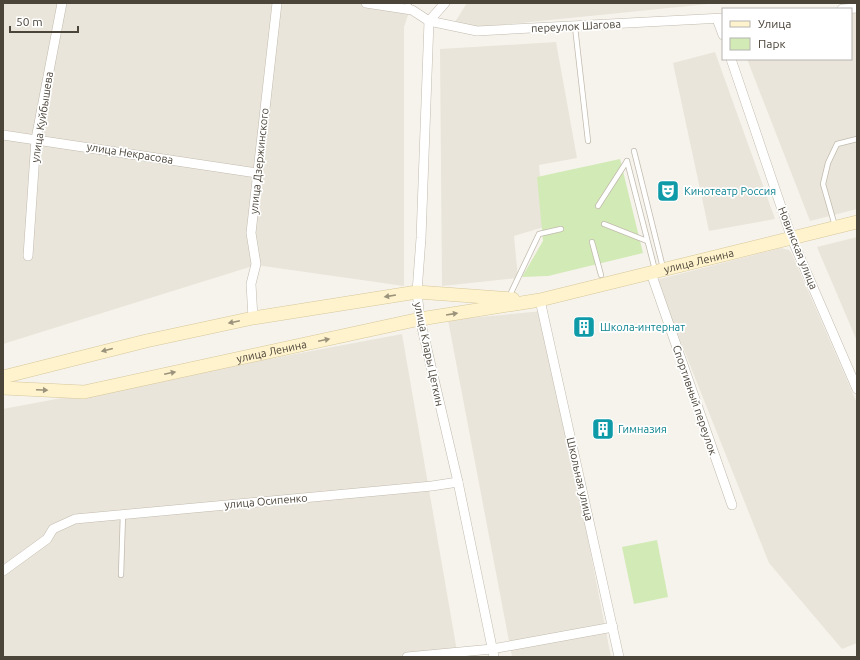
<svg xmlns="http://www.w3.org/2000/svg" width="860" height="660" viewBox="0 0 860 660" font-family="Ubuntu,sans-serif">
<rect width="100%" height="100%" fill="#f6f3ec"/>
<g fill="#eae5da">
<polygon points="3,3 412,3 404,27 404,286 256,265 3,344"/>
<polygon points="467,3 718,3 450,30"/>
<polygon points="857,12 857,209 810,221 747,59 851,59 851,13"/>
<polygon points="556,42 577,158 539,165 544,227 514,236 518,278 442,286 440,49"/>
<polygon points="715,52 775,219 709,231 673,63"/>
<polygon points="857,237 857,341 817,247"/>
<polygon points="781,248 789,250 792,254 857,403 857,643 842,649 769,563 656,280"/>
<polygon points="543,311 611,657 512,657 448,320"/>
<polygon points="402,334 458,657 3,657 3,409"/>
</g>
<g fill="#d2eab5">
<polygon points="620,159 643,253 548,276 522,277 543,241 537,177"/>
<polygon points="657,540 668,597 634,604 622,547"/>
</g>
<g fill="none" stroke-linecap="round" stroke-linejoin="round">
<g stroke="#c2bbae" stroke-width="6">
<g id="lane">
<polyline points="407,3 412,10"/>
<polyline points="575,27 588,141"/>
<polyline points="634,151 663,268"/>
<polyline points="627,161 655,270"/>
<polyline points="598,206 627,161"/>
<polyline points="604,224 647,241"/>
<polyline points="835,226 823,184 828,163 837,144 857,139"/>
<polyline points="592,242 601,275"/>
<polyline points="509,297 539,234 561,229"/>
<polyline points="121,575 123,514"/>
</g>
</g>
<g stroke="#c2bbae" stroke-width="10">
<g id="street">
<polyline points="366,3 412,10 429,21 477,31 723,18"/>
<polyline points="842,9 857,8"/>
<polyline points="717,19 723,35"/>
<polyline points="429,21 421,238 417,292 420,319 458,482 494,657"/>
<polyline points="429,21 445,3"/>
<polyline points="731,59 792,239 857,389"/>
<polyline points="3,135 257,173"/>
<polyline points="28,256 36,139 62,3"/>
<polyline points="651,273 732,505"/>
<polyline points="540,300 619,657"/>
<polyline points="253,318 251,284 256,264 251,233 277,3"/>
<polyline points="3,571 47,539 53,529 75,519 432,486 458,482"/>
<polyline points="407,657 492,649 613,627"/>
</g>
</g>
<g stroke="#d6c79b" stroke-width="14">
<g id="secondary">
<polyline points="3,377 146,341 253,318 417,292 513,299"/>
<path id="s1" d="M3 388 84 392 420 319 540 300 857 222"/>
</g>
</g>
<use href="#lane" stroke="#fff" stroke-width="4.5"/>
<use href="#street" stroke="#fff" stroke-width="9"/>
<use href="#secondary" stroke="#fff3cd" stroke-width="13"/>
</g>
<defs><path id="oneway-solid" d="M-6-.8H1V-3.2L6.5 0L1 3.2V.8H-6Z"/></defs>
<g fill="#9c937c">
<use href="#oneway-solid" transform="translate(390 296) rotate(171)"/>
<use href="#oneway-solid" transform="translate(452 314) rotate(-9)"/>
<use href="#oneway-solid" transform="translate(234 322) rotate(168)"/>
<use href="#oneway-solid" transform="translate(324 340) rotate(-12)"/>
<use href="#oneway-solid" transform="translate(107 350) rotate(166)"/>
<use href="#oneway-solid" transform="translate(170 373) rotate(-12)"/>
<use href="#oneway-solid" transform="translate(42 390) rotate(2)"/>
</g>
<defs>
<g id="theatre-square" transform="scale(1.15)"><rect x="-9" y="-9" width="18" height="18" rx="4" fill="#0f9aa8" stroke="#fff"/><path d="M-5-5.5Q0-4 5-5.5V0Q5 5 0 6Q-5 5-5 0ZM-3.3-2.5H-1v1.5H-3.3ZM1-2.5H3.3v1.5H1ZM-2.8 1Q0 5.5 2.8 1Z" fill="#fff"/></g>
<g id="building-square" transform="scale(1.15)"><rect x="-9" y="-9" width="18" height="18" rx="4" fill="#0f9aa8" stroke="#fff"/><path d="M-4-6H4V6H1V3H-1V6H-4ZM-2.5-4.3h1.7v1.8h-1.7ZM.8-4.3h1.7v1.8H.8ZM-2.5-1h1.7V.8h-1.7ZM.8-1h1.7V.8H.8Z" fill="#fff"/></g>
</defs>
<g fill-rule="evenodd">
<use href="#theatre-square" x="668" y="191"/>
<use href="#building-square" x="584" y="327"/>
<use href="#building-square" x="603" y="429"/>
</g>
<g text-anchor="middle" stroke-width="3.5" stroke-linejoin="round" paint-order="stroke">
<g font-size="11" fill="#4b4439" stroke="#fff">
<text transform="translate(576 26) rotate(-3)" y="4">переулок Шагова</text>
<text transform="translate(42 117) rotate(-81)" y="4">улица Куйбышева</text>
<text transform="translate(130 153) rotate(9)" y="4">улица Некрасова</text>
<text transform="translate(259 161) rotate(-84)" y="4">улица Дзержинского</text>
<text transform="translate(798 248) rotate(68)" y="4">Новинская улица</text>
<text dy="4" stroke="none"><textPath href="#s1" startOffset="710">улица Ленина</textPath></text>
<text dy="4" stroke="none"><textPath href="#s1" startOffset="273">улица Ленина</textPath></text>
<text transform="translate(429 354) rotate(78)" y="4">улица Клары Цеткин</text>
<text transform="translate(695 400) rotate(71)" y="4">Спортивный переулок</text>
<text transform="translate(580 479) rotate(77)" y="4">Школьная улица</text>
<text transform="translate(266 501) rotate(-5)" y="4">улица Осипенко</text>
</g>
<g font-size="11" fill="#0d838f" stroke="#fff" text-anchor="start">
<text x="684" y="195">Кинотеатр Россия</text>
<text x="600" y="331">Школа-интернат</text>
<text x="618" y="433">Гимназия</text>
</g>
</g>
<rect width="860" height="660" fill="none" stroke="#4b4439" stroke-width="8"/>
<rect x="722" y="8" width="130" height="52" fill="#ffffff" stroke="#b7b4b0"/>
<rect x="730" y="21" width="20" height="6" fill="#fff3cd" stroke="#b7b4b0"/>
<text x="758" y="28" font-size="12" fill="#4b4439">Улица</text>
<rect x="730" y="38" width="20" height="12" fill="#d2eab5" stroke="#b7b4b0"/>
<text x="758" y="48" font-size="12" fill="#4b4439">Парк</text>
<path d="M10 26v6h68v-6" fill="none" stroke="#4b4439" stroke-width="2"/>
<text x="16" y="26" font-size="12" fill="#4b4439" stroke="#ffffff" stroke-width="3" paint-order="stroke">50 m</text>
</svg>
